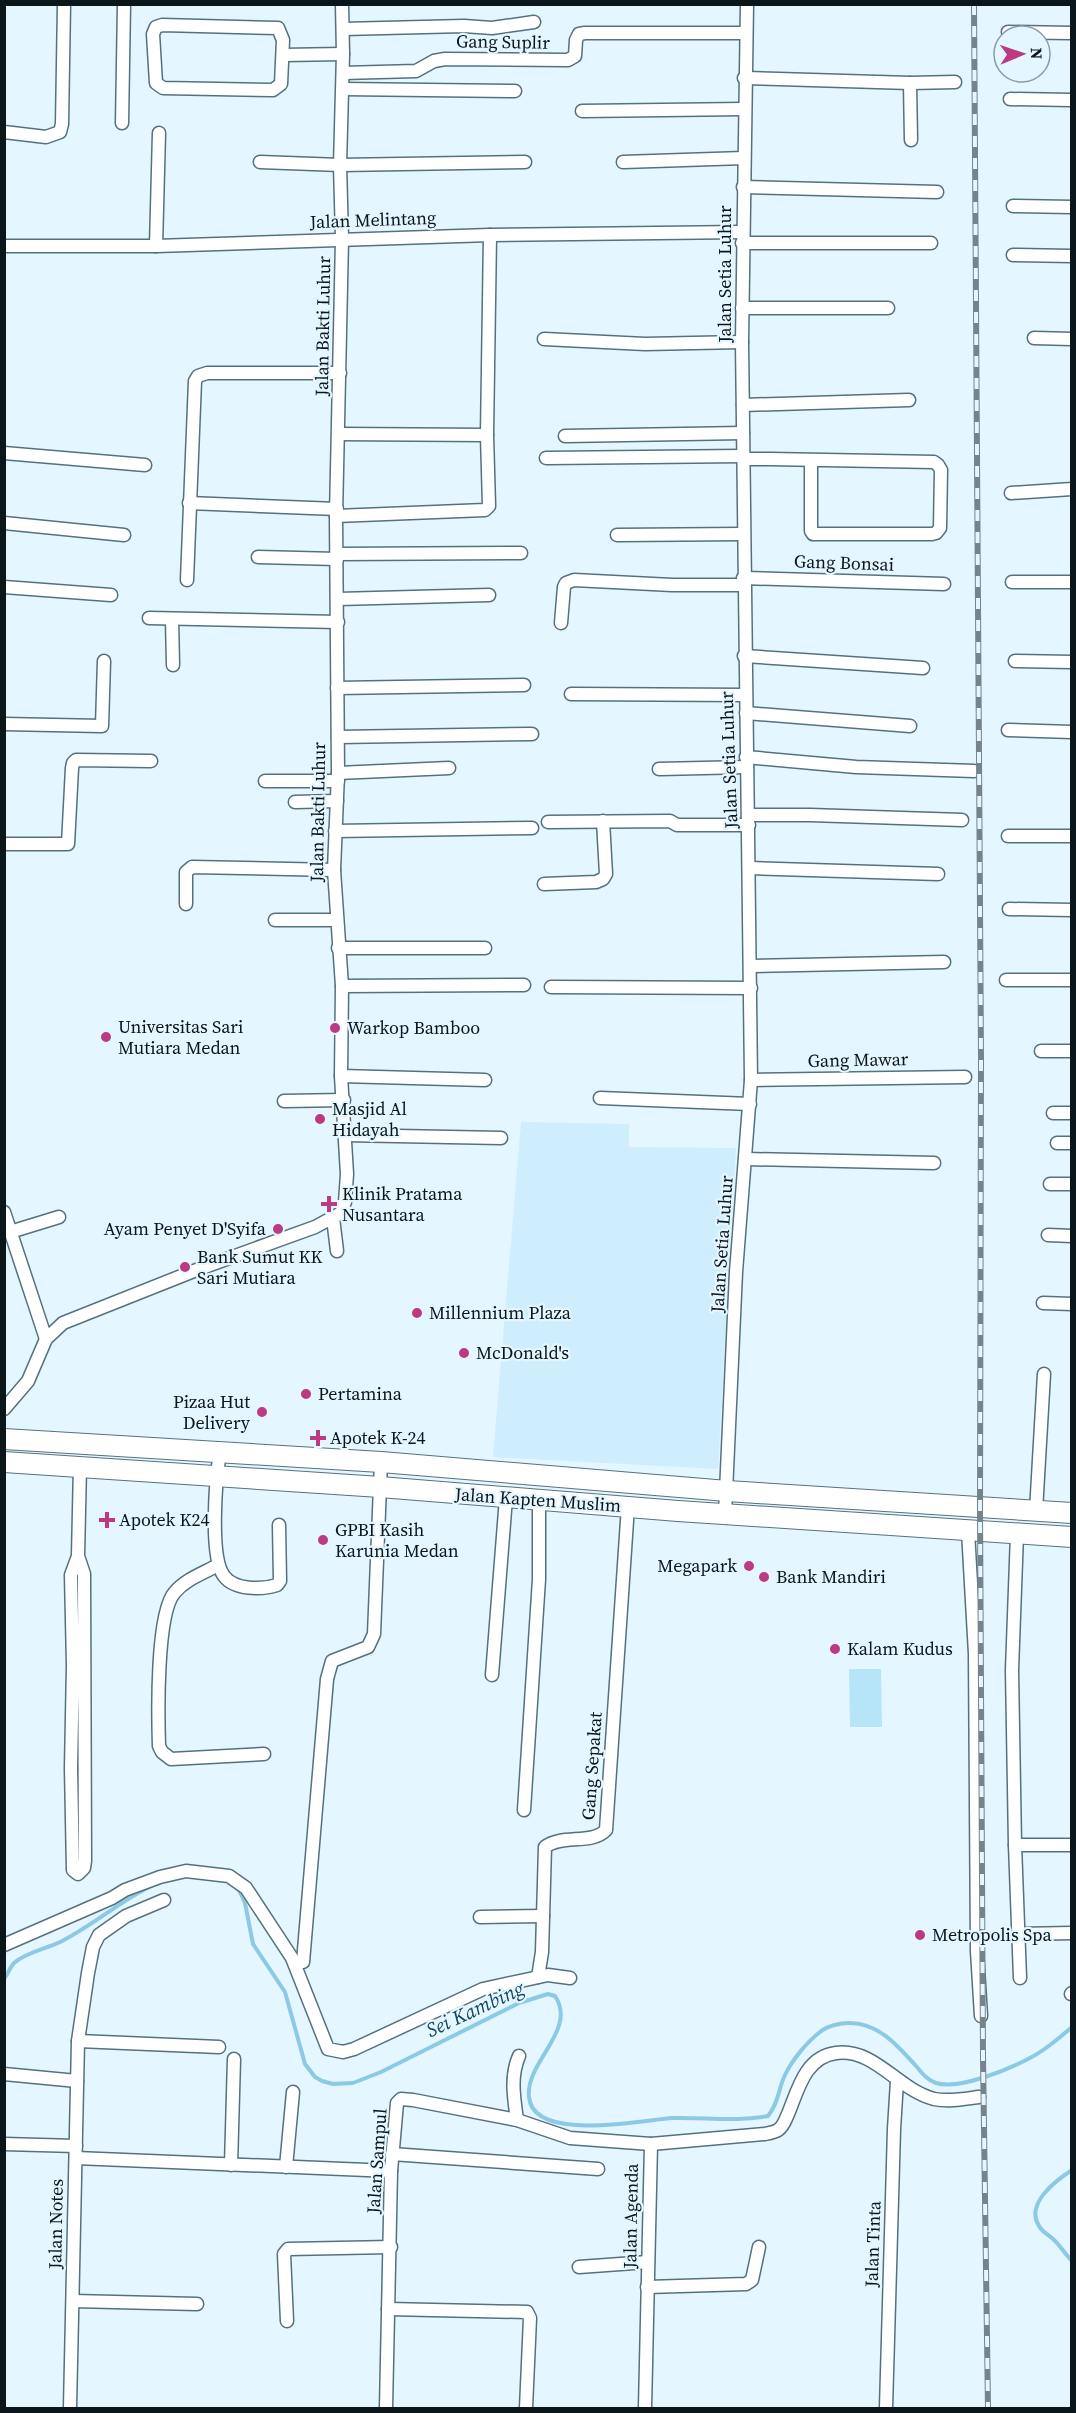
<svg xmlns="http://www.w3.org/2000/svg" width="1076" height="2413" viewBox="0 0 1076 2413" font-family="'Source Serif 4',serif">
<rect width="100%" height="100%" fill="#e4f6ff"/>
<polygon fill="#cfeefd" points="521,1122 629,1124 629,1147 736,1148 718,1469 493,1457"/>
<polygon fill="#b6e4f9" points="849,1669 881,1669 882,1727 850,1727"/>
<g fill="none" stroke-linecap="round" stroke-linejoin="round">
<g stroke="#8cc9e5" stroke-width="4">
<path d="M238 1888 245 1903 253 1944 285 1992 305 2064 315 2077 322 2081 333 2084 353 2083 381 2072 519 2003 548 1994 555 1996C578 2030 525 2062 529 2097 533 2143 643 2120 672 2118 704 2117 736 2122 768 2116 779 2102 778 2090 785 2075 792 2060 807 2042 820 2032 827 2026 840 2023 849 2023 879 2023 897 2045 916 2066 922 2073 927 2080 936 2083 959 2090 1007 2070 1028 2059 1044 2051 1058 2039 1072 2027"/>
<path d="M4 1979C8 1974 10 1967 14 1963 28 1951 48 1949 64 1940 94 1924 121 1901 151 1886"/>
<path d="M1072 2170C1055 2181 1025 2204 1039 2226 1042 2232 1048 2234 1053 2239 1060 2245 1065 2254 1072 2261"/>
<polyline points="1071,2408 1072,2407"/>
</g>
<g stroke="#56717e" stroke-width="15">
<g id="street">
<polygon points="162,25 278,28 283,40 281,84 273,90 163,88 156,83 153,34 156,27"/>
<polyline points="343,29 464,26 492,28 534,22"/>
<polyline points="1008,32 1072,33"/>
<polyline points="283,55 343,54"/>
<polyline points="343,73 416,71 434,61 445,59 568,60 575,56 576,40 579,34 585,33 746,33"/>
<polyline points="744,78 910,83 955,82"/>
<polyline points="910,83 911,140"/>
<polyline points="343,89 515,91"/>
<polyline points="1010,99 1072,100"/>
<polyline points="582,111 744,109"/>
<polyline points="122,123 124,4"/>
<polyline points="4,132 46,137 60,132 62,124 64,4"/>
<polyline points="260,162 340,165 525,162"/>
<polyline points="623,162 744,158"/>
<polyline points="743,187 937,192"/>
<polyline points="1013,206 1072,207"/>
<polyline points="742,243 931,243"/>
<polyline points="4,246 156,246 490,235 743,232"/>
<polyline points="156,246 159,133"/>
<polyline points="1013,255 1072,256"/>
<polyline points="742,308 888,308"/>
<polyline points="1034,338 1072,339"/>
<polyline points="544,339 645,344 742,342"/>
<polyline points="743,405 909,400"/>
<polyline points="339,434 487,435"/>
<polyline points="565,436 743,433"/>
<polyline points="4,453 145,465"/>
<polyline points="546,458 743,456"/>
<polyline points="743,459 770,459 934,462 938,465 941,470 940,528 936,533 932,534 813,534 811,531 811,460"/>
<polyline points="1011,493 1072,489"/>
<polyline points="189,503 337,509"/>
<polyline points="336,516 485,510 489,506 487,435 490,235"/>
<polyline points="4,523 124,535"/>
<polyline points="617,535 743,534"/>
<polyline points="337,554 521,553"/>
<polyline points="258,557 337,559"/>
<polyline points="743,578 944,584"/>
<polyline points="187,580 195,381 198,376 207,373 340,373"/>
<polyline points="1012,582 1072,582"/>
<polyline points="4,587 111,595"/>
<polyline points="338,599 489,595"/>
<polyline points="149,618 338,622"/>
<polyline points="172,619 173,665"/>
<polyline points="561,623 564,587 566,583 574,580 672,585 743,585"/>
<polyline points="744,656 923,668"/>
<polyline points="1015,661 1072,662"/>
<polyline points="337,688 524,685"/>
<polyline points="571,694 745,695"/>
<polyline points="746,713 910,726"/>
<polyline points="4,724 102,726 104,661"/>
<polyline points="1008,730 1072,732"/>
<polyline points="338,737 532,734"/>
<polyline points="746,757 856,767 974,771"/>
<polyline points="659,769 747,767"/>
<polyline points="338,773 449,768"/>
<polyline points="265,781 338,781"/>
<polyline points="295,802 337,801"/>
<polyline points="749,815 810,815 962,820"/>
<polyline points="548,822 670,821 677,825 749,825"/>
<polyline points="335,831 532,828"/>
<polyline points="1008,836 1072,836"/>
<polyline points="4,844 68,844 72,768 73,763 76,760 151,761"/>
<polyline points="750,868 938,874"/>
<polyline points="544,884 596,882 603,879 606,874 603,821"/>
<polyline points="186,904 186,872 192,867 334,870"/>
<polyline points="1009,909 1072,910"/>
<polyline points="275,920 336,920"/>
<polyline points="338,948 485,948"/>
<polyline points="751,966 944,962"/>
<polyline points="1006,980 1072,980"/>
<polyline points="342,986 524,985"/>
<polyline points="551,987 751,988"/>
<polyline points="1041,1051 1072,1051"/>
<polyline points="341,1076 485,1080"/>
<polyline points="751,1080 965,1077"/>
<polyline points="600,1098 750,1104"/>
<polyline points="284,1101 344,1100"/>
<polyline points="1053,1113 1072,1113"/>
<polyline points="345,1135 501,1138"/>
<polyline points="1057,1143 1072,1143"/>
<polyline points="746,1159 934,1163"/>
<polyline points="1050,1184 1072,1184"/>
<polyline points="4,1212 46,1339"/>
<polyline points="333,1218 337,1251"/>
<polyline points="10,1232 59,1217"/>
<polyline points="1048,1235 1072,1236"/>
<polyline points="1043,1303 1072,1304"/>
<polyline points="4,1409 28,1381 46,1339 63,1323 199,1269 315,1227 341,1213 345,1202 347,1174 341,1076 342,986 334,870 338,773 336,516 342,239 340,165 343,54 342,4"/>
<path d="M220 1452C216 1477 209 1557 224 1576 234 1590 262 1590 277 1585L280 1581 279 1525"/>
<polyline points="1036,1511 1044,1374"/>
<polyline points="725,1514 736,1272 751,1080 742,342 747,4"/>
<polyline points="968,1531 975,1654 977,1951 981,2016"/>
<polyline points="1017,1534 1012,1670 1015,1845 1072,1845"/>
<polyline points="78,1556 84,1574 85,1861 84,1868 78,1874 73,1870 71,1768 73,1665 71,1575 78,1556 80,1466"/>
<path d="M218 1565C204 1573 186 1579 175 1592 156 1612 158 1716 159 1746L162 1752 171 1759 264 1754"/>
<polyline points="492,1675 506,1498"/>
<polyline points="524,1810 539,1579 539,1501"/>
<polyline points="1015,1845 1020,1978"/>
<polyline points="480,1917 543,1916"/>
<polyline points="1018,1934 1072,1933"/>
<polyline points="4,1945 112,1898 125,1890 160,1877 186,1871 229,1876 246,1888 292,1958 328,2049 343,2052 354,2049 483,1989 548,1975 570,1978"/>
<polyline points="303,1962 327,1679 332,1661 368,1647 374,1634 381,1462"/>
<path d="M538 1977 542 1952 545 1847C562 1834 592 1845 606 1830L628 1506"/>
<polyline points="1071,1994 1072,1993"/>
<polyline points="78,2041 219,2047"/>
<polyline points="4,2074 77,2081"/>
<path d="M517 2120 570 2138 651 2144 765 2134C770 2133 775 2132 778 2130 784 2126 785 2120 788 2114 798 2090 805 2057 836 2053 875 2048 898 2090 934 2099 949 2102 964 2099 979 2097"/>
<polyline points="4,2144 76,2146"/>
<polyline points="392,2154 598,2169"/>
<polyline points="76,2158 391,2171"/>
<polyline points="231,2165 234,2059"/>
<polyline points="286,2167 293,2092"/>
<polyline points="579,2267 648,2262"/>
<polyline points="647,2287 746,2284 752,2280 759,2247"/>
<polyline points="73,2301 197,2304"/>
<polyline points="388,2309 527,2312 530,2318 526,2408"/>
<polyline points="287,2321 284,2254 288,2249 391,2247"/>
<polyline points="70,2408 78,2041 88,1973 93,1947 99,1935 126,1916 164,1900"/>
<path d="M386 2408 391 2171 397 2103 401 2099 413 2100 517 2120C514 2098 510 2077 519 2056"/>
<polyline points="645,2408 651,2144"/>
<polyline points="886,2408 894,2129 897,2081"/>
</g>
</g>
<g stroke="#56717e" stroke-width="22">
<g id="primary">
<polyline points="4,1439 381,1462 727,1491 1072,1513"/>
<polyline points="4,1462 380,1487 678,1511 1072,1537"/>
</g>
</g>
<use href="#street" stroke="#fff" stroke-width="12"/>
<use href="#primary" stroke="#fff" stroke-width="20"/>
<g stroke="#75838a" stroke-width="6">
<polyline id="rail" points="974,4 981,1058 980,1508 983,2057 988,2408"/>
</g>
<use href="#rail" stroke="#e4f6ff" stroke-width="4" stroke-dasharray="11" stroke-linecap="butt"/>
</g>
<g fill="#bb3a83" stroke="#e4f6ff" stroke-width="2">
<circle cx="335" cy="1028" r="6"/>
<circle cx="106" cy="1037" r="6"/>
<circle cx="320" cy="1119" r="6"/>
<path d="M326 1195h6v6h6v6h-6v6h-6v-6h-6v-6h6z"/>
<circle cx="278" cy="1229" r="6"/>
<circle cx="185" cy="1267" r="6"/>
<circle cx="417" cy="1313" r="6"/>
<circle cx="464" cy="1353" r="6"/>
<circle cx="306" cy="1394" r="6"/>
<circle cx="262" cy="1412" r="6"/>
<path d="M315 1429h6v6h6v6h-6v6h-6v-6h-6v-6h6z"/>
<path d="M104 1511h6v6h6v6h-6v6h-6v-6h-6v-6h6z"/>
<circle cx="323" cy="1540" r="6"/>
<circle cx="749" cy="1566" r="6"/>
<circle cx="764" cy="1577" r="6"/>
<circle cx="835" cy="1649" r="6"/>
<circle cx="920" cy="1935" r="6"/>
</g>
<g text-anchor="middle" stroke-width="4.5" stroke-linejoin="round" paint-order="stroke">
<g font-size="18" fill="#0b161b" stroke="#e4f6ff">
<text transform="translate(503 42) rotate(1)" y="6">Gang Suplir</text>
<text transform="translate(373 220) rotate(-2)" y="6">Jalan Melintang</text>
<text transform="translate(725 274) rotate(-90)" y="6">Jalan Setia Luhur</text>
<text transform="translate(323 326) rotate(-89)" y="6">Jalan Bakti Luhur</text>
<text transform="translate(844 563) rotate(2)" y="6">Gang Bonsai</text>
<text transform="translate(729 760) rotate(-92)" y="6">Jalan Setia Luhur</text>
<text transform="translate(318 812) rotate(-89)" y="6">Jalan Bakti Luhur</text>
<text transform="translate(858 1060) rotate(-1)" y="6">Gang Mawar</text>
<text transform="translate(722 1244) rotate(-86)" y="6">Jalan Setia Luhur</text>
<text transform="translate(538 1500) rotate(4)" y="6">Jalan Kapten Muslim</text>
<text transform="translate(592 1766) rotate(-86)" y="6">Gang Sepakat</text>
<text transform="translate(377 2161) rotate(-86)" y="6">Jalan Sampul</text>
<text transform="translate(631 2216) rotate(-89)" y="6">Jalan Agenda</text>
<text transform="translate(56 2224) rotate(-89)" y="6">Jalan Notes</text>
<text transform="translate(873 2244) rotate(-88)" y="6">Jalan Tinta</text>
</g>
<g font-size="18" fill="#0b161b" stroke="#e4f6ff" text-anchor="start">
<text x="118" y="1033">Universitas Sari<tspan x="118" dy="21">Mutiara Medan</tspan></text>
<text x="347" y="1034">Warkop Bamboo</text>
<text x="332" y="1115">Masjid Al<tspan x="332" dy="21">Hidayah</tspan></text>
<text x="342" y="1200">Klinik Pratama<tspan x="342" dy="21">Nusantara</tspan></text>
<text x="266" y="1235" text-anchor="end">Ayam Penyet D'Syifa</text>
<text x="197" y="1263">Bank Sumut KK<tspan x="197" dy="21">Sari Mutiara</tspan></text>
<text x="429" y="1319">Millennium Plaza</text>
<text x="476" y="1359">McDonald's</text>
<text x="318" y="1400">Pertamina</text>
<text x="250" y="1408" text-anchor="end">Pizaa Hut<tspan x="250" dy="21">Delivery</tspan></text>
<text x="330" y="1444">Apotek K-24</text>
<text x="119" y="1526">Apotek K24</text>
<text x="335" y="1536">GPBI Kasih<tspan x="335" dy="21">Karunia Medan</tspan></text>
<text x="737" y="1572" text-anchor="end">Megapark</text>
<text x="776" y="1583">Bank Mandiri</text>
<text x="847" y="1655">Kalam Kudus</text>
<text x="932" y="1941">Metropolis Spa</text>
</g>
<g font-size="20" font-style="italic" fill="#14475b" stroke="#e4f6ff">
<text transform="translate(475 2009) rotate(-25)" y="7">Sei Kambing</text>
</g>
</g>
<rect width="1076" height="2413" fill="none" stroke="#0b161b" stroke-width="12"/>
<g transform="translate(1022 54) rotate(88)"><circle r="28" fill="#e4f6ff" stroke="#8d9ca4" stroke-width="1.5"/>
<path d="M0-4.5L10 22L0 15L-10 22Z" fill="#bb3a83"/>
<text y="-9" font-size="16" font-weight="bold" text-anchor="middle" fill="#0b161b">N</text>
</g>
</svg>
